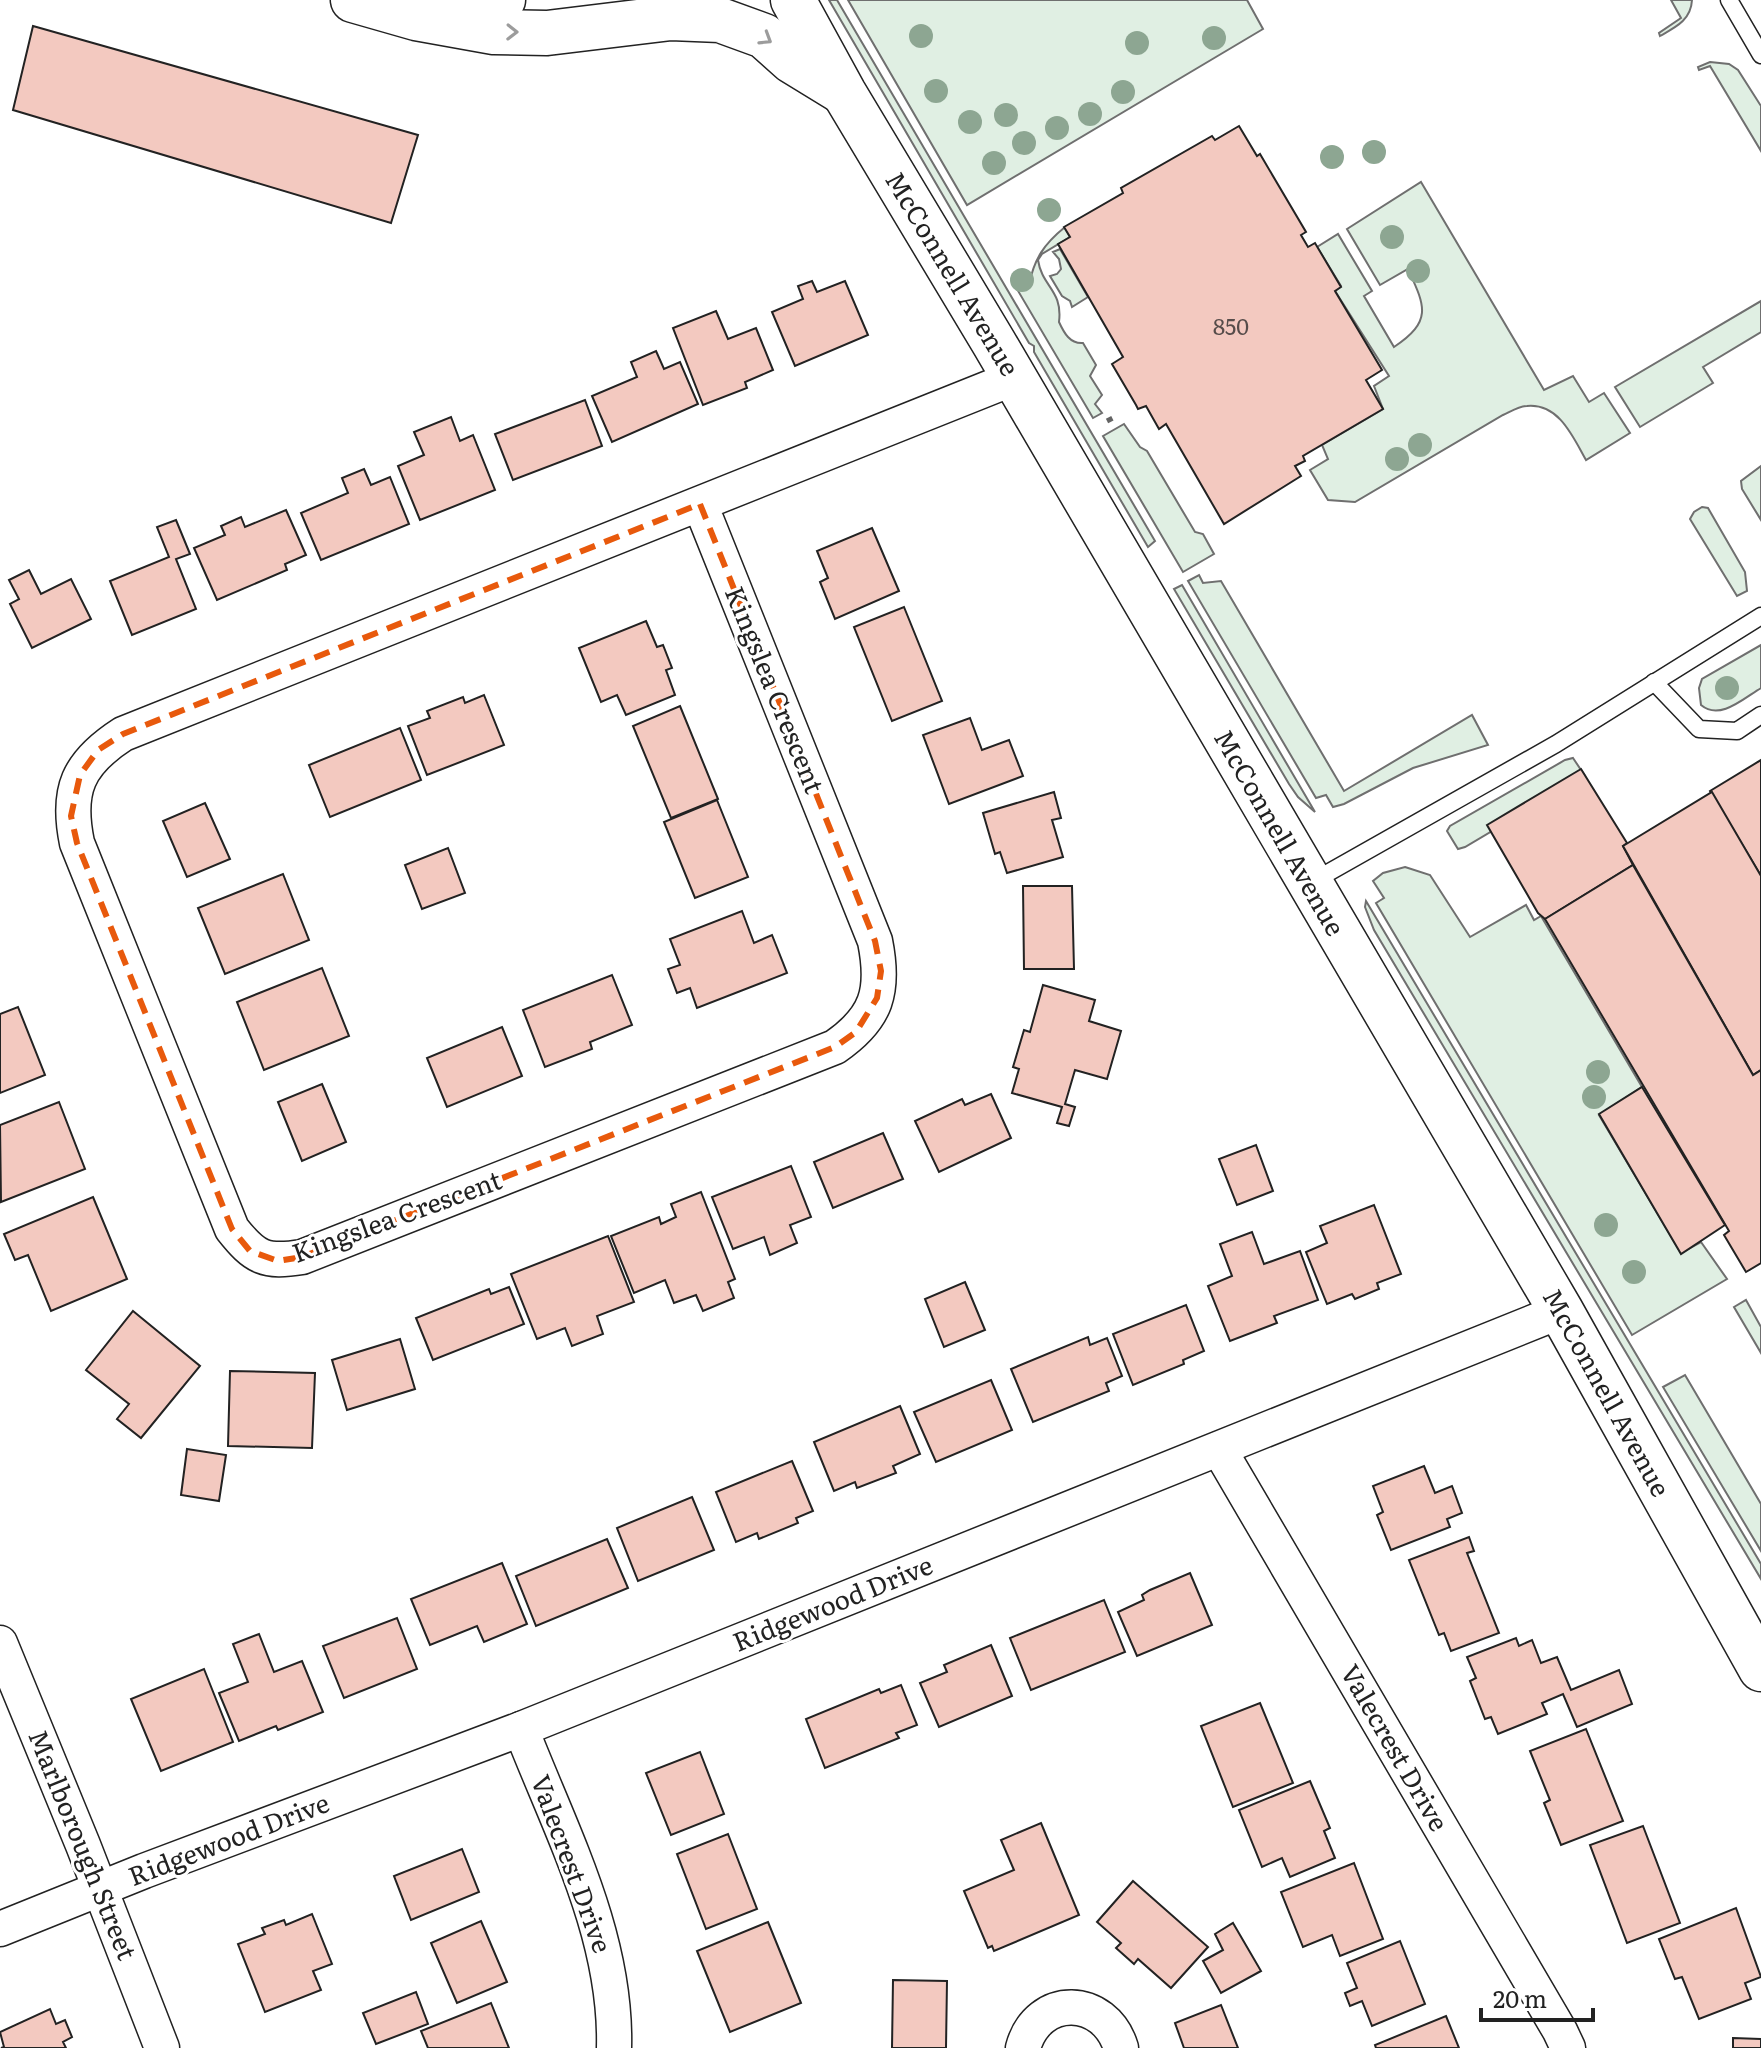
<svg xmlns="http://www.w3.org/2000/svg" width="1761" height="2048" viewBox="0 0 1761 2048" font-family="Literata,serif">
<rect width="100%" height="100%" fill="#fff"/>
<g fill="#e0efe3" stroke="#6f6f6f" stroke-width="2">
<polygon points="829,0 837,0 1155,541 1148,547 1034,352 1034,346 1029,343"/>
<polygon points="848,0 1247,0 1263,29 967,205"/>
<path d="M1671 0H1692C1691 20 1676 27 1660 36L1659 33 1681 18Z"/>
<polygon points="1710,62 1729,64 1738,70 1761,106 1761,151 1710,66 1699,70 1698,67"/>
<path d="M1421 182 1544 390 1573 376 1589 402 1604 393 1630 433 1586 460C1573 437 1559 403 1527 406 1519 406 1510 412 1503 415L1355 502 1328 500 1310 470 1328 459 1322 445 1383 409 1374 386 1389 376 1335 291 1341 286 1317 247 1338 234 1372 291 1364 296 1394 347C1433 321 1425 306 1408 269L1380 285 1347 229Z"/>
<path d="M1065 227 1070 237 1042 254 1038 260C1042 287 1063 290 1059 322 1064 333 1070 344 1083 343L1096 365 1090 376 1102 395 1095 404 1102 413 1093 418 1014 284 1026 287 1029 285C1034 259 1044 244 1065 227Z"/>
<polygon points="1060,249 1088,297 1072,307 1070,301 1062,296 1050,276 1057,274 1061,269 1059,259 1053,252"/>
<polygon points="1761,301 1761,332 1703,367 1713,383 1640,427 1615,387"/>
<polygon points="1124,424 1140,447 1147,451 1195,532 1203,534 1214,554 1183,572 1103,436"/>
<polygon points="1761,466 1761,520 1742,489 1741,481"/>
<polygon points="1702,507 1708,508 1745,572 1747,591 1737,596 1690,519 1694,512"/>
<polygon points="1199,575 1203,583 1221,581 1344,791 1472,715 1488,745 1413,768 1344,804 1333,807 1326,795 1316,798 1188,581"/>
<polygon points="1182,585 1315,812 1298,797 1289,784 1174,589"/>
<path d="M1761 645V688C1744 698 1720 721 1701 705L1699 688 1702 679Z"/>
<polygon points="1573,758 1585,776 1465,847 1458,849 1447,831 1450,826 1565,760"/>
<polygon points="1405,867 1430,875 1470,937 1526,905 1534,920 1541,916 1642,1087 1599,1115 1681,1253 1701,1242 1727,1279 1632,1335 1376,903 1384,898 1373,881 1383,873"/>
<polygon points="1366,901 1761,1564 1761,1579 1374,930 1365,907"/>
<polygon points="1746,1300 1761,1327 1761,1353 1734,1307"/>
<polygon points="1685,1375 1761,1504 1761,1551 1663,1387"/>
</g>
<g fill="#f3c9c0" stroke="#222" stroke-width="2">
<polygon points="33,26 418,135 391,223 13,110"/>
<polygon points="1239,126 1257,156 1260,154 1306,232 1301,235 1308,247 1315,243 1341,287 1335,291 1382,370 1366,380 1383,409 1303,456 1305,461 1295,466 1301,476 1224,524 1166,424 1159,429 1146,406 1138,409 1136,405 1112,364 1123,357 1058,244 1070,237 1064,227 1123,193 1121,188 1212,136 1215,140"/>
<polygon points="812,281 817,292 845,281 868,335 795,366 772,312 803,299 798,286"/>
<polygon points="716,311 728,339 756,328 773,370 745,382 747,388 703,405 673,328"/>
<polygon points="656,351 664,369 680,362 698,404 612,442 592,396 637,377 631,362"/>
<polygon points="585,400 602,446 513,480 495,434"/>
<polygon points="451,417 460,441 473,435 495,490 420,520 398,466 424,455 414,432"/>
<polygon points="364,469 371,485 390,477 409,524 321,560 301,513 348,493 342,478"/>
<polygon points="286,510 306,555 285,564 287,570 217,600 194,548 225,535 221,526 241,517 245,527"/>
<polygon points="176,520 190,554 176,559 196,609 132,635 110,581 169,557 157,527"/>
<polygon points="872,528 899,591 835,619 820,582 828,578 817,551"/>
<polygon points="29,570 41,594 71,579 91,619 32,648 10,604 19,599 9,580"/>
<polygon points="904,607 942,701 892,721 854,627"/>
<polygon points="646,621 657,647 663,645 672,668 666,670 675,695 626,715 617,695 601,702 579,648"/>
<polygon points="484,695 504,745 427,775 408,726 430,718 427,711 463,697 465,703"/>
<polygon points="680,706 718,799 671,818 633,726"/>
<polygon points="970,718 982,750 1009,740 1023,776 949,804 923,735"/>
<polygon points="400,728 421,780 330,817 309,765"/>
<polygon points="1761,760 1761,876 1710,791"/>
<polygon points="1581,769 1627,843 1623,846 1633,865 1545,919 1538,913 1487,825"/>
<polygon points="1054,792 1061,818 1052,820 1063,857 1007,873 1000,852 995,854 983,813"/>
<polygon points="1712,792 1761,876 1761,1070 1753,1075 1623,846"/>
<polygon points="717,800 748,877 695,898 664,822"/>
<polygon points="205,803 230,859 187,877 163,821"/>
<polygon points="448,848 465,893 422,909 405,865"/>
<polygon points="1633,865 1753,1075 1761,1070 1761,1263 1746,1272 1724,1235 1729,1231 1545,919"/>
<polygon points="283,874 309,940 225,974 198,908"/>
<polygon points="1023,886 1072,886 1074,969 1024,969"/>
<polygon points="742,911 754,943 772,935 787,973 697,1008 690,988 677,993 668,969 680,965 670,939"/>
<polygon points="322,968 349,1036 264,1070 237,1002"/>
<polygon points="612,975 632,1025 590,1042 592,1049 545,1067 523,1010"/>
<polygon points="1043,985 1095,1000 1089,1021 1121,1031 1107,1079 1075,1070 1065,1104 1075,1107 1069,1126 1057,1123 1062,1107 1012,1093 1019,1069 1013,1067 1024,1030 1030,1032"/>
<polygon points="18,1007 45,1075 0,1093 0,1014"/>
<polygon points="502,1027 522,1076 447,1107 427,1058"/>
<polygon points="322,1084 346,1142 302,1161 278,1102"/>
<polygon points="1642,1087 1725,1225 1681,1254 1599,1114"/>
<polygon points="991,1094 1011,1138 939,1172 915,1121 962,1099 965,1105"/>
<polygon points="59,1102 85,1169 1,1202 0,1125"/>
<polygon points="883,1133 903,1179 833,1208 814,1162"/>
<polygon points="1256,1145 1273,1191 1237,1205 1219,1159"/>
<polygon points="791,1166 811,1217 790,1225 797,1243 770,1255 764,1237 733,1249 712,1197"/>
<polygon points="701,1192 735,1279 728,1282 734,1298 703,1311 696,1295 674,1303 665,1280 634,1293 611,1236 659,1217 661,1224 676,1217 671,1204"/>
<polygon points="93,1197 127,1279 51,1311 28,1255 15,1260 4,1234"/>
<polygon points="1374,1205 1401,1274 1377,1283 1379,1289 1355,1299 1352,1294 1327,1304 1306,1252 1327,1243 1320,1226"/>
<polygon points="1252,1232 1264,1264 1300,1251 1318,1300 1274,1316 1277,1323 1230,1341 1208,1286 1232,1276 1220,1244"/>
<polygon points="608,1236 634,1302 597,1316 603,1334 572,1346 565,1328 537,1339 511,1274"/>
<polygon points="965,1282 985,1330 944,1347 925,1299"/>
<polygon points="509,1287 524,1324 433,1360 416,1318 489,1289 491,1294"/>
<polygon points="1186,1305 1204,1351 1183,1360 1184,1364 1133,1385 1113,1334"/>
<polygon points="133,1311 200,1366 141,1438 117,1419 129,1404 86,1370"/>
<polygon points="1088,1337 1090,1345 1107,1338 1122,1376 1106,1383 1109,1391 1033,1422 1011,1369"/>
<polygon points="400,1339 415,1389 347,1410 332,1360"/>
<polygon points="230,1371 315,1373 312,1448 228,1446"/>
<polygon points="991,1380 1012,1430 936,1462 914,1412"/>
<polygon points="900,1406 920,1454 893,1466 896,1473 857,1488 855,1482 834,1491 814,1442"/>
<polygon points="187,1449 226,1455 219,1501 181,1495"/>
<polygon points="792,1461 813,1511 796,1518 798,1523 759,1539 757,1533 736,1542 716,1492"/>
<polygon points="1424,1466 1435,1493 1452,1486 1462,1513 1447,1519 1450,1527 1391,1550 1377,1515 1383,1512 1373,1486"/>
<polygon points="692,1497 714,1550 638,1581 617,1528"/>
<polygon points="1469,1537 1474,1551 1467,1553 1499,1633 1451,1651 1444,1633 1439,1635 1409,1560"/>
<polygon points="607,1539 628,1588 536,1626 516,1576"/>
<polygon points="502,1563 527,1624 484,1642 477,1626 430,1645 411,1599"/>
<polygon points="1190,1573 1212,1625 1137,1656 1118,1612 1144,1600 1142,1595 1150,1590"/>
<polygon points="1104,1600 1125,1652 1031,1690 1010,1638"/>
<polygon points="397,1618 417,1669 344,1698 323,1646"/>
<polygon points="259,1634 274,1672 302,1661 323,1712 278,1730 276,1726 239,1741 219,1693 248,1682 233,1644"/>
<polygon points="1516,1638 1519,1646 1532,1640 1541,1663 1557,1657 1571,1690 1619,1670 1632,1704 1577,1727 1563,1694 1542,1703 1547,1714 1498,1734 1491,1717 1485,1719 1470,1681 1476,1678 1467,1657"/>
<polygon points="991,1645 1012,1696 939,1727 920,1683 947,1672 944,1665"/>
<polygon points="204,1669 233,1742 161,1771 131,1699"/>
<polygon points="901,1685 917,1725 896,1733 899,1738 825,1768 806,1719 879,1689 881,1693"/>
<polygon points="1260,1703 1293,1783 1233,1807 1201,1726"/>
<polygon points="1586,1729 1623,1821 1561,1845 1544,1803 1550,1800 1530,1751"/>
<polygon points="700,1752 724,1814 671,1835 646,1773"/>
<polygon points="1310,1781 1330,1828 1324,1831 1335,1858 1290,1877 1282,1858 1262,1867 1239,1810"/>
<polygon points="1041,1823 1079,1915 994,1951 992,1946 988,1948 964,1891 1014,1870 1001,1840"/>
<polygon points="1643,1826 1680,1923 1627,1943 1590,1845"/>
<polygon points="728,1834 757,1909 706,1929 677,1854"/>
<polygon points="462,1849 479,1892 411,1920 394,1876"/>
<polygon points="1354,1863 1383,1939 1340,1956 1332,1935 1303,1947 1281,1892"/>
<polygon points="1133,1881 1208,1947 1171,1988 1138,1959 1134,1964 1116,1948 1121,1943 1097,1922"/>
<polygon points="1736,1908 1761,1977 1745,1983 1751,1999 1699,2019 1682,1977 1675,1979 1659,1939"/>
<polygon points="312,1914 332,1964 313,1971 321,1990 265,2012 238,1944 265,1934 262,1928 284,1920 286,1925"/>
<polygon points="481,1921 507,1982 457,2003 431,1943"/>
<polygon points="768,1922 801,2003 730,2032 697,1951"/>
<polygon points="1233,1923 1261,1971 1221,1993 1203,1961 1223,1950 1215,1934"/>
<polygon points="1400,1941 1425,2004 1372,2026 1362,2001 1350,2006 1345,1993 1357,1988 1347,1963"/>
<polygon points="893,1980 947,1981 946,2048 892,2048"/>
<polygon points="416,1992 428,2024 376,2044 363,2013"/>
<polygon points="491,2003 509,2048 428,2048 421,2031"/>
<polygon points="1221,2005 1238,2048 1184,2048 1175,2023"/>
<polygon points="50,2009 56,2024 65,2020 72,2037 63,2042 66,2048 1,2048 4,2047 0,2032"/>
<polygon points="1446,2016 1459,2048 1376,2048 1375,2045"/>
<polygon points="1733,2038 1761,2039 1761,2048 1733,2048"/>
</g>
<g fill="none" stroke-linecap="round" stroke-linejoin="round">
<g stroke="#222" stroke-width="19">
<g id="lane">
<polyline points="1729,0 1761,55"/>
<polyline points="1654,682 1699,729 1737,731 1761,715"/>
<polyline points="1310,883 1556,744 1761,616"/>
</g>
</g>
<g stroke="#222" stroke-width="37">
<g id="street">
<path d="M700 504 875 941C885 991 877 1018 835 1047L302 1257C265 1263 255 1258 232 1229L77 843C66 790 78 763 123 734L1014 378"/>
<polyline points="1219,1449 1560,2031 1568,2048"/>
<polyline points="0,1643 83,1845 162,2048"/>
<path d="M521 1729C561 1832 617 1935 614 2048"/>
<polyline points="0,1929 144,1871 521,1729 1561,1311"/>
<path d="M1023 2048C1038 1993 1105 1995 1121 2048"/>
</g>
</g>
<g stroke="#222" stroke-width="47">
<g id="secondary">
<polyline points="353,0 416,18 494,32 547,33 671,18 720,20 764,36 792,61 841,91"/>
<polyline points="793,0 844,93 994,343 1561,1311 1761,1669"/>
<polyline points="436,7 503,0"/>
</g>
</g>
<polyline stroke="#646464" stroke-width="5" stroke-dasharray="6 4" stroke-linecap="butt" points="1107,421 1115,417"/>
<use href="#lane" stroke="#fff" stroke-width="16"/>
<use href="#street" stroke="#fff" stroke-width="34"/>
<use href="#secondary" stroke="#fff" stroke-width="44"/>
</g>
<g fill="#8da692">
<circle cx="921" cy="36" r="12"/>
<circle cx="1214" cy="38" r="12"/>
<circle cx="1137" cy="43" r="12"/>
<circle cx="936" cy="91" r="12"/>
<circle cx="1123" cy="92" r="12"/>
<circle cx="1090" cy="114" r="12"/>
<circle cx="1006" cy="115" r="12"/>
<circle cx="970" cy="122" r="12"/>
<circle cx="1057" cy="128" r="12"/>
<circle cx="1024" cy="143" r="12"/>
<circle cx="1374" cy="152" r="12"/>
<circle cx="1332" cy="157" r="12"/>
<circle cx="994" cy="163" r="12"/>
<circle cx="1049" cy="210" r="12"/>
<circle cx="1392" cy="237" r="12"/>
<circle cx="1418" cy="271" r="12"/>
<circle cx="1022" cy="280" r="12"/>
<circle cx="1420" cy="445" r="12"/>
<circle cx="1397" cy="459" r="12"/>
<circle cx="1727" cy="688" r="12"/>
<circle cx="1598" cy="1072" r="12"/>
<circle cx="1594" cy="1097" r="12"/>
<circle cx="1606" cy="1225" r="12"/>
<circle cx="1634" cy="1272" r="12"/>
</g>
<defs><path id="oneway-chevron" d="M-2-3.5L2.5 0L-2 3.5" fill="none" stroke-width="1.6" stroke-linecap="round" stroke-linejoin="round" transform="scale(2)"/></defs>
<g stroke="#9c9c9c">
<use href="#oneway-chevron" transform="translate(512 32) rotate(1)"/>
<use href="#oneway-chevron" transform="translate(766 39) rotate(32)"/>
</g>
<path fill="none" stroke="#e8590c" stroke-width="6" stroke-dasharray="16 10" stroke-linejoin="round" d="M700 504 875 941 881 971 877 998 856 1032 835 1047 302 1257 278 1261 250 1251 232 1229 77 843 71 816 80 775 98 750 123 734Z"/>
<g text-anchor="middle" stroke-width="6" stroke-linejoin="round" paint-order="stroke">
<g font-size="22" fill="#564c4a">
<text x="1231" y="335">850</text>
</g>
<g font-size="26" fill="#222" stroke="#fff">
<text transform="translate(952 274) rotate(59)" y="9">McConnell Avenue</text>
<text transform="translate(774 690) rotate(68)" y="9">Kingslea Crescent</text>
<text transform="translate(1279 833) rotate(60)" y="9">McConnell Avenue</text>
<text transform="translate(397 1217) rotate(-20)" y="9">Kingslea Crescent</text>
<text transform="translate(1606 1393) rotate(61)" y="9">McConnell Avenue</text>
<text transform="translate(833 1604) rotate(-22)" y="9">Ridgewood Drive</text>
<text transform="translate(1394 1748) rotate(60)" y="9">Valecrest Drive</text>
<text transform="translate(229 1840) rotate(-21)" y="9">Ridgewood Drive</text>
<text transform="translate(82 1845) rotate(68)" y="9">Marlborough Street</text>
<text transform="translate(571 1864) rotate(70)" y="9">Valecrest Drive</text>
</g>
</g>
<path d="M1481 2008v12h112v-12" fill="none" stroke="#222222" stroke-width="4"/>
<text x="1493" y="2008" font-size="24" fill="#222222" stroke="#ffffff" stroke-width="6" paint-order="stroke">20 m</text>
</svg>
